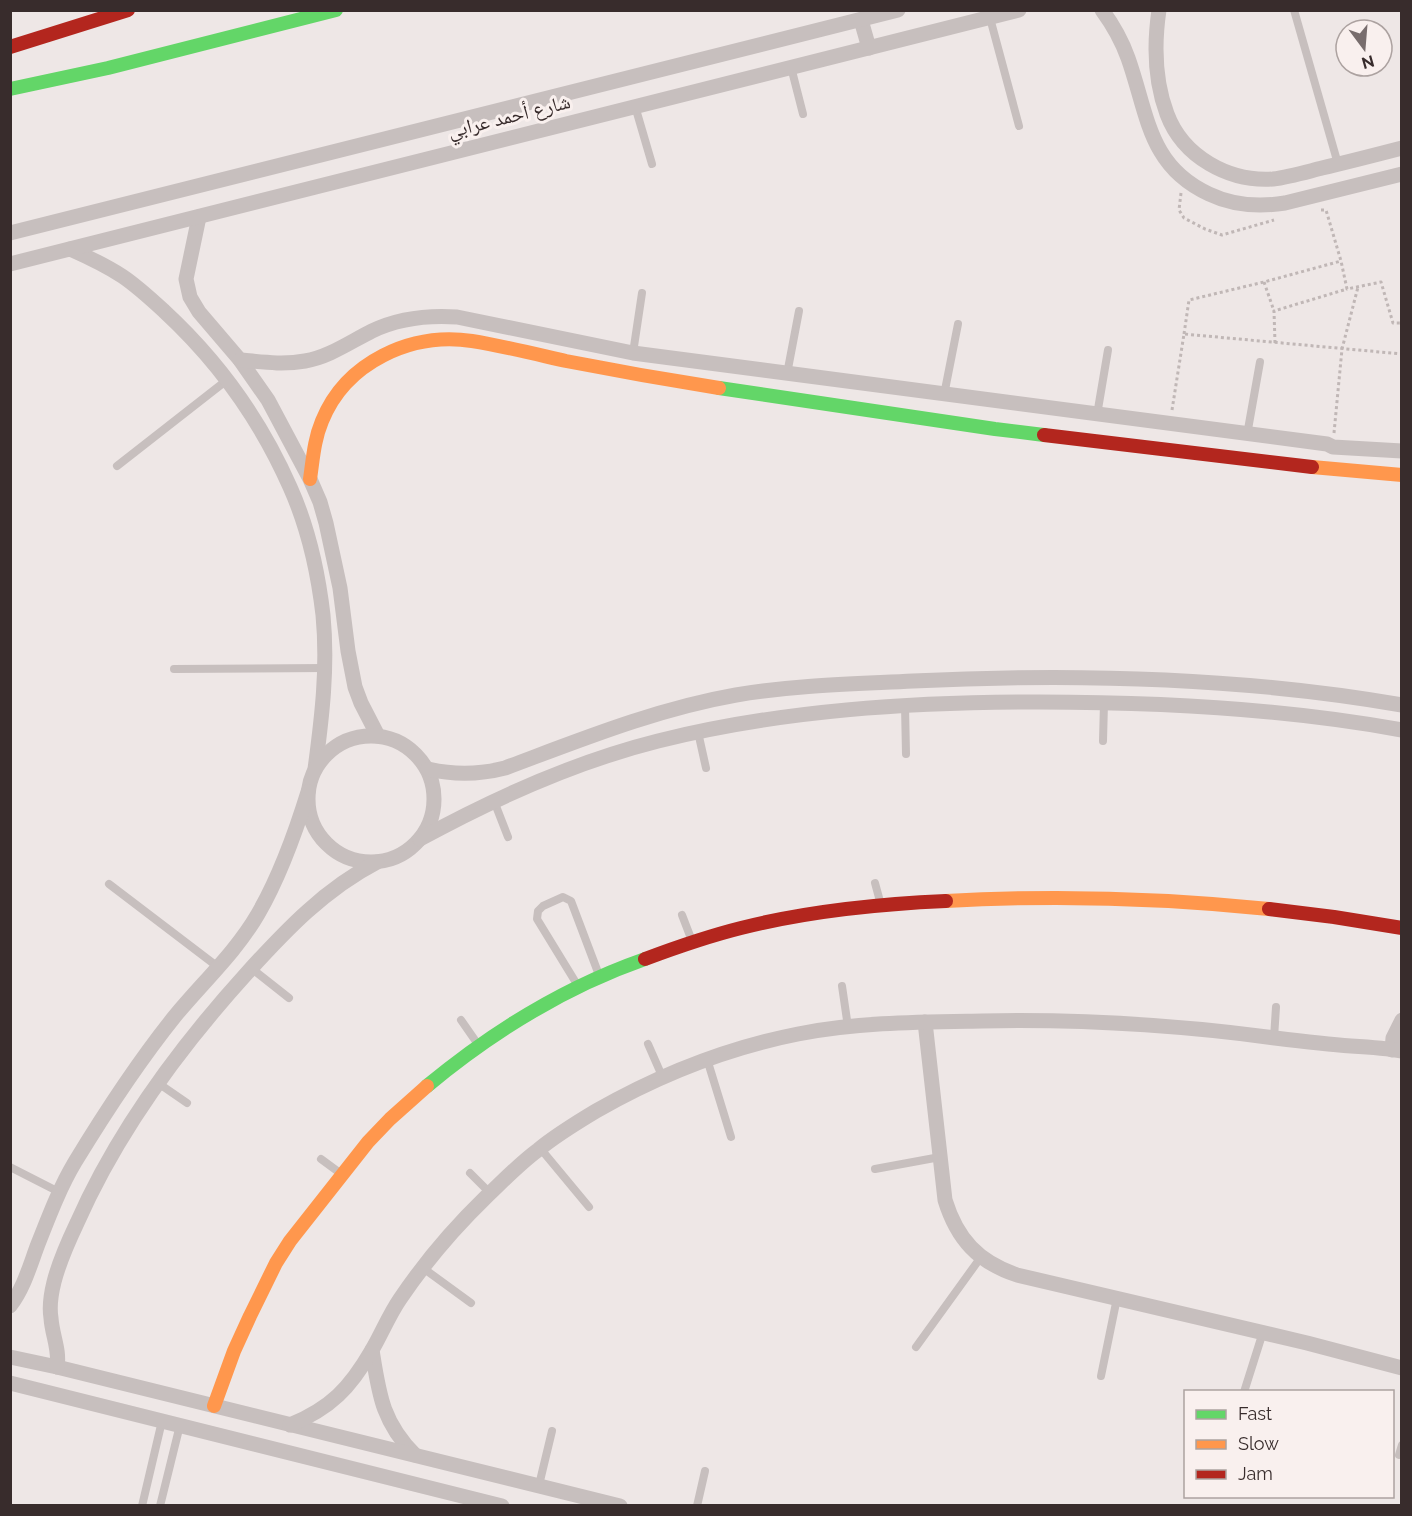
<svg xmlns="http://www.w3.org/2000/svg" width="1412" height="1516" viewBox="0 0 1412 1516" font-family="Raleway,'Noto Naskh Arabic',sans-serif">
<rect width="100%" height="100%" fill="#eee7e6"/>
<g fill="none" stroke-linecap="round" stroke-linejoin="round">
<g stroke="#c0b7b6" stroke-width="3" stroke-dasharray="3 3" stroke-linecap="butt">
<polyline points="1181,193 1179,210 1184,218 1205,229 1222,235 1274,220"/>
<polyline points="1321,210 1326,210 1341,261 1347,289 1381,282 1393,323 1402,323"/>
<polyline points="1264,282 1274,311"/>
<polyline points="1184,334 1189,300 1264,282 1341,261"/>
<polyline points="1275,343 1274,311 1347,289"/>
<polyline points="1172,410 1184,334 1402,354"/>
<polyline points="1334,433 1342,349 1358,287"/>
</g>
<g stroke="#c7bfbe" stroke-width="8">
<polyline points="1294,10 1338,164"/>
<polyline points="990,18 1019,126"/>
<polyline points="791,67 803,114"/>
<polyline points="635,106 652,164"/>
<polyline points="633,353 642,293"/>
<polyline points="787,374 799,311"/>
<polyline points="944,395 958,324"/>
<polyline points="1097,415 1108,350"/>
<polyline points="1247,435 1260,362"/>
<polyline points="117,466 227,380"/>
<polyline points="174,669 326,668"/>
<polyline points="905,706 906,754"/>
<polyline points="698,732 706,768"/>
<polyline points="1103,741 1104,703"/>
<polyline points="494,801 508,837"/>
<polyline points="875,883 881,905"/>
<polyline points="109,884 218,967"/>
<polyline points="682,915 692,941"/>
<polyline points="251,968 289,998"/>
<polyline points="578,986 537,919 538,911 543,906 563,897 571,901 599,975"/>
<polyline points="842,986 848,1027"/>
<polyline points="461,1020 477,1043"/>
<polyline points="1274,1038 1276,1007"/>
<polyline points="648,1044 662,1076"/>
<polyline points="707,1059 731,1137"/>
<polyline points="158,1083 187,1103"/>
<polyline points="540,1148 589,1207"/>
<polyline points="321,1159 340,1173"/>
<polyline points="10,1167 59,1192"/>
<polyline points="875,1169 940,1157"/>
<polyline points="470,1173 490,1193"/>
<polyline points="423,1268 471,1303"/>
<polyline points="916,1347 981,1257"/>
<polyline points="1101,1376 1117,1298"/>
<polyline points="1244,1392 1263,1332"/>
<polyline points="1399,1455 1402,1445"/>
<polyline points="539,1485 552,1431"/>
<polyline points="142,1506 162,1421"/>
<polyline points="160,1506 180,1425"/>
<polyline points="697,1506 705,1471"/>
</g>
<g stroke="#c7bfbe" stroke-width="15">
<path d="M1102 10C1113 25 1122 41 1128 58 1148 114 1148 166 1209 194 1234 206 1259 207 1285 203L1402 174"/>
<path d="M1159 10C1154 44 1155 82 1167 114 1183 157 1229 182 1273 179 1289 177 1306 172 1322 168 1348 162 1375 155 1402 148"/>
<polyline points="861,20 869,48"/>
<polyline points="199,217 186,279 190,297 199,312 240,360 268,400 310,479 320,502 326,523 340,588 348,651 355,687 361,703 378,736"/>
<polyline points="10,233 898,10"/>
<path d="M70 249C88 257 105 265 122 276 137 286 151 299 164 311 217 360 261 421 290 487 308 527 318 572 323 615 328 667 322 717 315 769"/>
<polyline points="10,264 1019,10"/>
<path d="M240 360C262 362 283 365 305 361 329 357 350 342 372 331 399 318 427 315 457 317L633 353 1327 444 1333 447 1402 451"/>
<circle cx="371" cy="799" r="63"/>
<path d="M428 769C454 775 478 775 505 768 580 740 656 709 736 695 795 685 854 684 913 681 1076 673 1241 677 1402 705"/>
<path d="M420 839C495 798 574 762 658 741 782 710 911 702 1039 702 1160 702 1282 708 1402 730"/>
<path d="M925 1022 945 1200C957 1239 978 1262 1017 1275L1307 1343 1402 1368"/>
<polyline points="1392,1050 1393,1038 1402,1020"/>
<path d="M10 1306C24 1288 30 1265 38 1244 49 1216 60 1187 75 1162 106 1111 138 1062 175 1016 203 982 236 952 258 914 280 876 295 834 308 792"/>
<path d="M372 1350C379 1394 382 1422 415 1455"/>
<polyline points="10,1357 57,1367 620,1506"/>
<path d="M57 1367C60 1350 52 1335 51 1318 49 1306 51 1294 54 1282 59 1262 68 1242 77 1223 118 1130 179 1048 247 973 286 930 325 889 377 862"/>
<polyline points="10,1383 502,1506"/>
<path d="M290 1425C331 1408 350 1388 372 1350 382 1333 389 1315 400 1299 425 1262 454 1228 486 1197 503 1181 519 1164 538 1150 556 1135 576 1123 596 1111 659 1075 727 1048 798 1034 858 1022 921 1022 982 1021 1080 1019 1178 1025 1275 1038 1300 1041 1325 1044 1351 1046 1368 1047 1385 1048 1402 1051"/>
</g>
<g stroke="#63d668" stroke-width="14">
<polyline points="10,89 108,68 336,10"/>
<polyline points="719,388 995,429 1044,435"/>
<path d="M427 1086C492 1032 565 987 645 959"/>
</g>
<g stroke="#ff974d" stroke-width="14">
<polyline points="1312,467 1402,475"/>
<path d="M310 479C313 459 314 440 322 421 346 362 411 332 472 341 503 346 535 354 566 361 617 371 668 380 719 388"/>
<path d="M946 901C1054 895 1162 898 1269 909"/>
<polyline points="214,1406 234,1351 250,1316 276,1263 290,1241 368,1142 390,1119 427,1086"/>
</g>
<g stroke="#b3261e" stroke-width="14">
<polyline points="10,47 128,10"/>
<polyline points="1044,435 1312,467"/>
<polyline points="1269,909 1334,917 1402,928"/>
<path d="M645 959C677 947 709 936 741 928 808 911 878 904 946 901"/>
</g>
</g>
<g text-anchor="middle" stroke-width="6" stroke-linejoin="round" paint-order="stroke">
<g font-size="20" fill="#382c2c" stroke="#f9f0ee">
<text transform="translate(509 116) rotate(-14)" y="7">شارع أحمد عرابي</text>
</g>
</g>
<rect width="1412" height="1516" fill="none" stroke="#382c2c" stroke-width="24"/>
<rect x="1184" y="1390" width="210" height="108" fill="#f9f0ee" stroke="#aca2a0" stroke-width="1.5"/>
<rect x="1196" y="1410" width="30" height="9" fill="#63d668" stroke="#aca2a0" stroke-width="1.5"/>
<text x="1238" y="1420" font-size="18" fill="#382c2c">Fast</text>
<rect x="1196" y="1440" width="30" height="9" fill="#ff974d" stroke="#aca2a0" stroke-width="1.5"/>
<text x="1238" y="1450" font-size="18" fill="#382c2c">Slow</text>
<rect x="1196" y="1470" width="30" height="9" fill="#b3261e" stroke="#aca2a0" stroke-width="1.5"/>
<text x="1238" y="1480" font-size="18" fill="#382c2c">Jam</text>
<g transform="translate(1364 48) rotate(164)"><circle r="28" fill="#f9f0ee" stroke="#aca2a0" stroke-width="1.5"/>
<path d="M0-4.5L10 22L0 15L-10 22Z" fill="#786d6d"/>
<text y="-9" font-size="16" font-weight="bold" text-anchor="middle" fill="#382c2c">N</text>
</g>
</svg>
